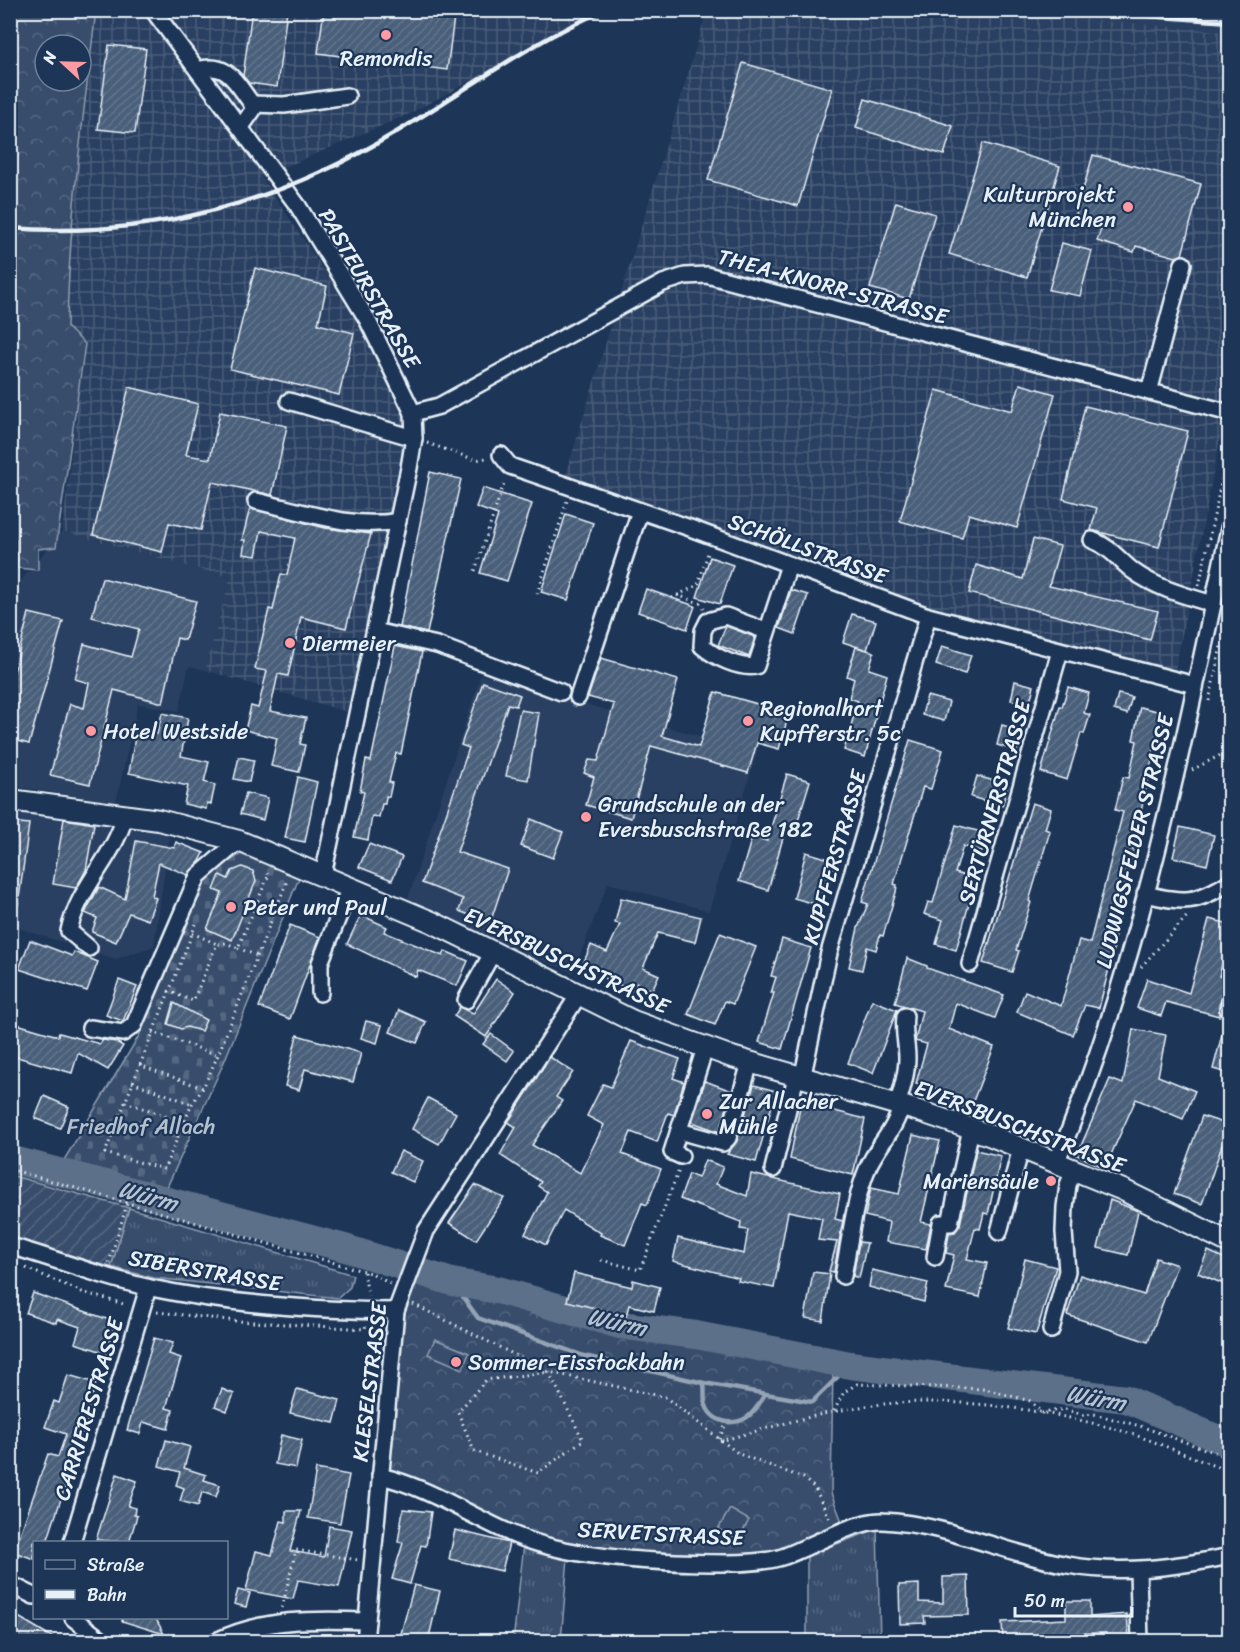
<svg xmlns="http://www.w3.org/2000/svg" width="1240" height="1652" viewBox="0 0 1240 1652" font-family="Sriracha,sans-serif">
<defs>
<pattern id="industrial-grid" width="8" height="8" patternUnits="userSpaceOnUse" patternTransform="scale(1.5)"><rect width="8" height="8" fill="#2a4162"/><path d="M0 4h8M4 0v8" fill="none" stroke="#495d79"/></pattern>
<pattern id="grass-tufts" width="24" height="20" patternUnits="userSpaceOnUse" patternTransform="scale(1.5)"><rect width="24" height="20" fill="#374d6c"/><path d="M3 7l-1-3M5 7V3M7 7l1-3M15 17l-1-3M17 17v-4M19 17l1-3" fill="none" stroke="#546782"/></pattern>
<pattern id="forest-crowns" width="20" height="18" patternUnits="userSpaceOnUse" patternTransform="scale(1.5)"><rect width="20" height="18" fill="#374d6c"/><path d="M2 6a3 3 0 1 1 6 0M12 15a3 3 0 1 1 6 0" fill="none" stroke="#546782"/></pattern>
<pattern id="cemetery-stones" width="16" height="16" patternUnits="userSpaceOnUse" patternTransform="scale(1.5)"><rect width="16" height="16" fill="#374d6c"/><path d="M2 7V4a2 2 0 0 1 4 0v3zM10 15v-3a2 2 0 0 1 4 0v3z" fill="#546782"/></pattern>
<pattern id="garden-furrows" width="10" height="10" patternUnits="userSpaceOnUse" patternTransform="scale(1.5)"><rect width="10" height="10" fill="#374d6c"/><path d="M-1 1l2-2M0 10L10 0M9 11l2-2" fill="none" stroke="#546782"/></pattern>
<pattern id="building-hatch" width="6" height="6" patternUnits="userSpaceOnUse" patternTransform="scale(1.5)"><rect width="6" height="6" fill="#495e7a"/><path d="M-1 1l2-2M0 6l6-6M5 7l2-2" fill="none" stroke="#63768e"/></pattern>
</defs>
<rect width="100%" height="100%" fill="#1d3557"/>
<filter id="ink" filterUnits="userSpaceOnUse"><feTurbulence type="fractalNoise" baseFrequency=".0167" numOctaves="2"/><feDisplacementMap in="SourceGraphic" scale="12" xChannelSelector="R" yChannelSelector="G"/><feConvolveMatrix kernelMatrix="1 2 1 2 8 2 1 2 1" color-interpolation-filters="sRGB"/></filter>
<g filter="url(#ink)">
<g fill="#2a4162">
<polygon points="986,11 1229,11 1229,32"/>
<polygon points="62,531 230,578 205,670 189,666 179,711 138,704 116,802 11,786 11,623 20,582"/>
<polygon points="481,675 757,752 709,911 608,883 573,973 406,905"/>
<polygon points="11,806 112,819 170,833 154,946 116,959 11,926"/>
</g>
<g fill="url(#industrial-grid)">
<polygon points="986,10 1229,32 1229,392 1175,671 929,609 565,477 707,11"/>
<polygon points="96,11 602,11 409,114 262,177 362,328 407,425 391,518 347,712 205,670 230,578 62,531 85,344 67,327 68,265 74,190"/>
</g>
<g fill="url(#grass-tufts)" stroke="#909fb2" stroke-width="1.5">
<polygon points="129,1208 353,1275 350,1287 338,1298 154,1278 111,1267"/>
<polygon points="877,1529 880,1641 807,1641 807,1555"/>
<polygon points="524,1544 568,1557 561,1641 513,1642"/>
</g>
<g fill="url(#forest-crowns)" stroke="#909fb2" stroke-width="1.5" fill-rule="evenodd">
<path d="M10 11H96C83 116 69 221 67 327L85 344 56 547 38 549V570L17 568 16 540 10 536ZM45 45H81V81H45Z"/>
<polygon points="418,1272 580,1319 833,1366 831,1493 844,1527 775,1551 729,1556 587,1551 528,1536 384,1468 404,1301"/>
</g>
<polygon fill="url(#cemetery-stones)" stroke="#909fb2" stroke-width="1.5" points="241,854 299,878 224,1062 167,1187 64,1160 139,1036 202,878"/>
<polygon fill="url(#garden-furrows)" stroke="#909fb2" stroke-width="1.5" points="10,1175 129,1208 111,1267 11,1241"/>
<g fill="#374d6c" stroke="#909fb2" stroke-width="1.5">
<polygon points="435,1339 469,1353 463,1369 428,1354"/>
<polygon points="730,1509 749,1520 738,1540 718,1529"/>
</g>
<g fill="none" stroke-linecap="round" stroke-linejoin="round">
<g stroke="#95a4b5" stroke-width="4.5">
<polyline points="452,1282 478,1318 584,1356 704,1383 812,1402 850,1365"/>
<path d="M704 1383C705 1389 704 1396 705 1402 710 1424 737 1428 751 1414 757 1409 761 1400 765 1394"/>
</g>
<polyline stroke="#5d7089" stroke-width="28" points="10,1159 345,1248 452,1282 498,1290 620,1325 696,1335 850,1365 1126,1399 1230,1444"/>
</g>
<g fill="url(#building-hatch)" stroke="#e8f1f8" stroke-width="1.5">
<polygon points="252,10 287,10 277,87 249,83 243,76"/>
<polygon points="324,10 455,10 447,70 318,53"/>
<polygon points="109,45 146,49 135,133 98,129"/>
<polygon points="743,63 832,89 798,206 708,180"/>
<polygon points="865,99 953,126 944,155 856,128"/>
<polygon points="983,143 1060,166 1027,277 949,254"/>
<polygon points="1093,155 1201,184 1182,255 1176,257 1136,246 1134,252 1097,241 1101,229 1074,221"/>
<polygon points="896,202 935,214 909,299 870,288"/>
<polygon points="1062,243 1092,251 1080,296 1049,290"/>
<polygon points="255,268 327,286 318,324 354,333 339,395 230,369"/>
<polygon points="1020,384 1055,394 1017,528 969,514 962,538 900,521 936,390 1012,411"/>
<polygon points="129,387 198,404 186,455 210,459 220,412 287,426 272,495 212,482 201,530 169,523 162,552 93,535"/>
<polygon points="1085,406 1188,431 1159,547 1091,530 1097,508 1063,499"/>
<polygon points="430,472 461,479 427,633 400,627"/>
<polygon points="483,488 532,504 507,581 480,573 498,515 476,507"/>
<polygon points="250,508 325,528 371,534 346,628 301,617 288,676 278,674 270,711 306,718 300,744 305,745 299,772 271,766 277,738 245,730 251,706 258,708 267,671 255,669 269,609 273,610 281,574 287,575 295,538 261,531 256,556 243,554 245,540 242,540"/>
<polygon points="566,514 593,523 568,600 541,592"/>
<polygon points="1033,539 1060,546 1049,586 1158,611 1150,640 969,593 976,565 1023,579"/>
<polygon points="710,557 733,565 720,604 697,597"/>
<polygon points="102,578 196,601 185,640 177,638 163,703 114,690 90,784 50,775 70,704 84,708 89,683 75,679 84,644 131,657 139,629 92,617"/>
<polygon points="646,589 695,606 687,629 638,612"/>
<polygon points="791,590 808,595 795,634 779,628"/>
<polygon points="29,613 63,621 29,744 10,739 10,687"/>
<polygon points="852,614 876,621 867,650 843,642"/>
<polygon points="726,626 755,637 749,657 718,645"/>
<polygon points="395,646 422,652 401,754 396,753 389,782 392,783 389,797 386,796 385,804 382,804 379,817 372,816 368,840 354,837 364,792 360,791 366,760 371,761"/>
<polygon points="942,646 971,655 965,674 936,665"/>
<polygon points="856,647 874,652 869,669 887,675 865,757 844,750 858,701 849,698 854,679 847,676"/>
<polygon points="601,658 678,680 662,736 699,747 715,692 789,713 779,749 757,743 748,773 651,746 631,818 586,805 594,777 584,773 589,760 598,761 614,704 588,697"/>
<polygon points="1015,681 1034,686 1029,705 1011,700"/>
<polygon points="483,682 520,695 516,706 508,704 457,852 508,869 490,923 459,911 463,899 422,883 469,748 461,745"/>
<polygon points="1068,687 1089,693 1084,713 1090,715 1084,734 1081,733 1067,780 1041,772 1060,706 1062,707"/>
<polygon points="1118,694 1132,697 1127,714 1114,710"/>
<polygon points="927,696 949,702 944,721 922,715"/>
<polygon points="1140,707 1165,713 1158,746 1155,745 1112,949 1114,949 1099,1008 1085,1005 1073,1035 1017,1012 1025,991 1061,1006 1079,940 1090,943 1123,812 1115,810 1123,777 1129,778 1137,741 1133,740"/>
<polygon points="520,710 539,713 528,780 506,776"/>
<polygon points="162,713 188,718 181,756 209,762 204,782 215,785 211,804 207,803 206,809 184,804 188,786 129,773 136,731 157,734"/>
<polygon points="1002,725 1022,731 1017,751 997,745"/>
<polygon points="910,740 943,750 931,789 923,787 894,884 897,885 896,892 883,936 880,935 876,950 867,947 862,970 849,967 858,928 868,904 862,902"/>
<polygon points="239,757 254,760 249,782 234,779"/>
<polygon points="787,774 810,781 796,827 787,824 768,890 739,881 752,837 767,841"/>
<polygon points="977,776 1008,785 1002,806 971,797"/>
<polygon points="298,777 317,782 305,842 285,838"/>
<polygon points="246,793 268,798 263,820 240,814"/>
<polygon points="1032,803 1051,809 1045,829 1050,831 1029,901 1031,902 1016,950 1019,951 1012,972 983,963"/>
<polygon points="64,819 94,824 86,870 76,888 53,884"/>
<polygon points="531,819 563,832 553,858 521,846"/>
<polygon points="10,822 29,824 18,906 10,905"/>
<polygon points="956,825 988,834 982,852 963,846 955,873 976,879 956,950 936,944 943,920 924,914 928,902 933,903"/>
<polygon points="1180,827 1214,835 1207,865 1173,857"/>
<polygon points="136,841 174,848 176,842 204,853 200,861 188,875 159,863 152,896 156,898 148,920 129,913 116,942 92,932 97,918 85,913 99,887 125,899"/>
<polygon points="369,844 402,857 392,880 359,867"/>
<polygon points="806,852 836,861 822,906 794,898"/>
<polygon points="242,867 253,871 256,881 232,940 207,929 222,893 214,890 220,875 228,879 232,871"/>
<polygon points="621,898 701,917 695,942 658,933 643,968 659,975 652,990 636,983 633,991 604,978 605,974 583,964 591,945 607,952 620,924 615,923"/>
<polygon points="361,915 387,927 384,932 443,956 445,951 468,961 457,986 418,970 416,977 347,944"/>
<polygon points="1209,919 1230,924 1230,937 1219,976 1228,979 1219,1006 1219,1016 1166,1002 1161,1016 1137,1008 1147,979 1189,993"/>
<polygon points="290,925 320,937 290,1019 259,1007"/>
<polygon points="720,933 756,947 733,1004 725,1001 715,1025 688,1014"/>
<polygon points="782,939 811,948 782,1049 759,1042 774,993 771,993 776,977 771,976"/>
<polygon points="30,940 72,956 74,952 98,962 87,991 19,969"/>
<polygon points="907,958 927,966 927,968 1004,995 995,1018 956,1003 949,1029 994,1047 970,1109 941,1098 944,1091 916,1083 927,1044 915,1041 922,1011 895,1003"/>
<polygon points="496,979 515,992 486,1037 454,1016 460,1007 473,1014"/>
<polygon points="119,980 137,987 123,1021 106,1015"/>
<polygon points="872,1000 897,1010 873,1073 848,1063"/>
<polygon points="174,1003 206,1020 201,1031 187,1027 181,1029 168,1024"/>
<polygon points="399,1010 426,1022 417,1043 390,1032"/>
<polygon points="366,1021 382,1025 377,1043 361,1038"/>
<polygon points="10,1022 58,1036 59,1033 100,1044 103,1040 116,1042 123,1046 108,1070 78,1053 72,1073 10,1055"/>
<polygon points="1225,1023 1230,1024 1230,1074 1213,1069"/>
<polygon points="1133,1029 1166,1035 1158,1076 1195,1091 1183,1119 1136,1099 1105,1168 1077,1155 1110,1079 1123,1084"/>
<polygon points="491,1034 514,1051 507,1061 483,1044"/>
<polygon points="297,1035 361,1053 353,1082 305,1069 299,1090 285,1086"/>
<polygon points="631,1041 680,1059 673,1078 684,1082 674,1115 668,1113 657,1142 631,1132 622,1154 661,1169 647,1205 642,1203 625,1245 600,1235 601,1233 564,1210 546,1245 525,1234 547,1192 538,1186 541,1182 500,1155 516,1127 508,1122 550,1057 573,1072 556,1097 562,1101 532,1145 580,1173 604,1125 587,1116 603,1084 611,1087"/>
<polygon points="705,1081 732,1091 720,1132 692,1122"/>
<polygon points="754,1085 776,1091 756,1162 727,1154 737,1141"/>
<polygon points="44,1096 69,1107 60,1128 35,1118"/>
<polygon points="428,1098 456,1113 439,1144 412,1129"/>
<polygon points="801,1102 865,1119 853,1175 790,1159"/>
<polygon points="1202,1116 1229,1125 1202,1204 1174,1194"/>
<polygon points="913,1135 940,1141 921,1222 931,1224 926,1249 886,1242 889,1222 865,1216 871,1188 899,1194"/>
<polygon points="976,1150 1001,1156 988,1214 984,1213 980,1229 975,1228 967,1259 987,1263 980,1297 946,1290 954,1255 946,1253 949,1233 955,1232 960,1225"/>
<polygon points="401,1151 423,1161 413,1182 391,1172"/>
<polygon points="705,1160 723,1167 716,1184 747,1196 751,1174 840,1194 835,1219 843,1221 844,1214 834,1272 829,1271 837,1242 818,1240 822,1218 788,1211 774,1288 738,1281 739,1278 673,1261 678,1238 744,1254 748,1230 740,1229 741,1222 680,1199 689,1174 698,1178"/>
<polygon points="475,1185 504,1198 476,1240 449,1223"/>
<polygon points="1110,1200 1138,1211 1128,1255 1098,1248"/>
<polygon points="859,1242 867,1243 859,1278 853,1276"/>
<polygon points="1208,1251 1230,1261 1230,1278 1226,1285 1198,1273"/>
<polygon points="1156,1258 1177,1265 1148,1342 1067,1315 1080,1275 1144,1295"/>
<polygon points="1025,1259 1056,1267 1036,1334 1008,1328"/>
<polygon points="872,1270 928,1283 924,1302 869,1287"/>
<polygon points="813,1272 830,1274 823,1321 805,1318"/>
<polygon points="574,1273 632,1287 633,1280 660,1287 654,1311 629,1305 626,1316 567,1301"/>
<polygon points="33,1293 115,1322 106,1353 75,1343 80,1327 57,1319 56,1323 26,1313"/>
<polygon points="154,1338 173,1343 169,1354 181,1358 166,1408 173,1410 168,1429 143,1422 140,1434 127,1430"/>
<polygon points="68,1375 96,1383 86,1417 89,1418 71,1461 73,1462 47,1542 34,1542 34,1559 14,1552 48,1454 58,1457 66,1434 45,1427 54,1401 59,1403"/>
<polygon points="222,1389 234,1394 227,1411 215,1406"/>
<polygon points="297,1389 340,1400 334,1423 290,1413"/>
<polygon points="281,1435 302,1440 296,1468 275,1464"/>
<polygon points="166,1440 190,1447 184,1468 206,1475 204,1480 220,1485 216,1497 202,1492 198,1506 180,1501 184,1488 176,1485 180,1472 159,1466"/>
<polygon points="316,1469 349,1475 340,1523 308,1518"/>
<polygon points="117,1474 137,1481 128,1506 135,1508 134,1515 137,1516 129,1542 96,1540"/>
<polygon points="403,1509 431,1512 426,1546 421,1545 410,1584 392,1579 403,1543 398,1542"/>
<polygon points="286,1511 301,1511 290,1551 324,1557 329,1526 352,1530 339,1587 298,1580 293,1599 246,1590 256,1551 272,1555 281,1521 286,1522"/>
<polygon points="455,1530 509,1543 502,1571 449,1559"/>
<polygon points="968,1576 969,1615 924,1616 925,1623 900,1624 899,1585 919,1584 919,1602 943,1603 943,1577"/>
<polygon points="414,1585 440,1591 428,1641 399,1641"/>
<polygon points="238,1590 250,1593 246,1607 234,1604"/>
<polygon points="1066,1601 1090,1601 1090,1617 1127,1614 1129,1641 1107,1641 1106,1633 1053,1634 1053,1641 1003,1641 1002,1622 1066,1619"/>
<polygon points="10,1612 59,1641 10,1641"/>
<polygon points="122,1617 155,1617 164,1634 122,1621"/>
</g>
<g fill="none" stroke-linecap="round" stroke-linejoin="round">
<g stroke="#e8f1f8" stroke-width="20">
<g id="minor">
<polyline points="153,10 298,206 367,319 413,413 414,438 409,468 323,875"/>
<path d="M198 70C228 61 236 83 252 104L253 110 241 127"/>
<polyline points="252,104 284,105 347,96"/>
<polyline points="1149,392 1183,264"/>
<polyline points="289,401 414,438"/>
<polyline points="413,413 439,406 663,283 685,276 707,275 1230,413"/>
<polyline points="501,455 510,466 690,528 928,616 1195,685"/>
<path d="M256 501C301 511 353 530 398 521"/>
<path d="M1092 540C1109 546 1119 560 1133 571 1156 588 1186 596 1213 604"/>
<polyline points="375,631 437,645 561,692"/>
<path d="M766 631 726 616 708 621 703 631 702 646C715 657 739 669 756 666L789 565"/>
<polyline points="578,697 640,511"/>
<path d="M1145 894C1185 903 1195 904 1230 882"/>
<path d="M89 948 69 931C78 887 114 858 125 816"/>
<polyline points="970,964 1060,651"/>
<polyline points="320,993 320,963 350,887"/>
<polyline points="466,1000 493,952"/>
<polyline points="1228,1009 1230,1002"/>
<polyline points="90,1028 123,1033 134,1025 198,876 239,841"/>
<polyline points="802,1079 829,953 928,616"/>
<path d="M897 1105C902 1090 907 1074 907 1058 907 1043 903 1034 905 1016"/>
<polyline points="679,1131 723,1143 728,1138 750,1063"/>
<polyline points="681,1156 672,1152 705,1048"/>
<path d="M1056 1163C1142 959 1184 739 1230 524"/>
<polyline points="773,1169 796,1077"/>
<polyline points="999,1232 1021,1148"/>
<path d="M10 1246C57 1259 103 1278 151 1288 232 1305 313 1310 396 1311"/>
<polyline points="935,1257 941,1223 950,1223 971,1129"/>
<path d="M843 1276C850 1241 854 1200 868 1167 878 1145 896 1129 901 1106"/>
<polyline points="1051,1330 1067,1271 1064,1232 1065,1207 1068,1185 1074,1170"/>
<path d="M380 1476C429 1487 471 1517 517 1536 575 1560 664 1563 727 1563 744 1563 769 1562 785 1556 811 1547 857 1519 883 1521 947 1524 1006 1554 1068 1565 1122 1575 1176 1567 1230 1556"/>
<polyline points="72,1542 148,1288"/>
<polyline points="1138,1571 1140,1642"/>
<polyline points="10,1584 34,1596"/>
<polyline points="73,1618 104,1642"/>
<path d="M214 1642C263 1618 313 1619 367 1621"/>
<polyline points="365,1642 396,1311 426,1231 578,996"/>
</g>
</g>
<g stroke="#e8f1f8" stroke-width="24">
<polyline id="major" points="10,800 159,820 239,841 432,922 633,1021 732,1057 919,1111 989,1135 1123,1190 1230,1243"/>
</g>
<g stroke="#e8f1f8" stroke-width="3" stroke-dasharray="1.5 4.5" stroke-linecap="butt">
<polyline points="427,443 476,460 486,458"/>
<polyline points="475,571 505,480"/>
<polyline points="1199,586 1230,441"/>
<polyline points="537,594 567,501"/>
<polyline points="677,595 702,604 704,608"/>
<polyline points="672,598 698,585 709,550"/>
<polyline points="1209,701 1221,646"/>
<polyline points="1192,770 1230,750"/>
<polyline points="196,924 105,1153 164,1169 192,1104 203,1088 218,1055 287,881"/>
<polyline points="192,933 217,944"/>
<polyline points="238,948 257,956"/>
<polyline points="1141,967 1189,914"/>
<polyline points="168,991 193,1001 217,944 226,943 238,948 269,874 267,873"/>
<polyline points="152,1032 218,1055"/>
<polyline points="139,1065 203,1088"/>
<polyline points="132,1082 192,1104"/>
<polyline points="125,1102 184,1122"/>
<polyline points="10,1169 373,1274 390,1284"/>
<polyline points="601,1260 640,1270 679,1170"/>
<polyline points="109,1263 128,1201"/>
<polyline points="26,1268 82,1292 127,1305"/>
<polyline points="364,1272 368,1296"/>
<polyline points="413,1304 549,1372 665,1397 739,1454 803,1478 815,1488 831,1522"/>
<polyline points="157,1312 237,1321 365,1329 366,1323"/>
<polygon points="549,1372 583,1440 538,1473 474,1451 458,1412 486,1380"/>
<polyline points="834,1411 844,1392 857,1384 985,1389 1030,1401 1042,1413 1065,1409 1083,1415 1094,1414 1140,1426 1230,1458"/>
<polyline points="719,1439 726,1424"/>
<path d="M720 1441C769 1428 817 1413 866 1406 949 1395 1039 1408 1119 1430 1156 1441 1193 1458 1230 1472"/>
<polyline points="282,1608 296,1550 358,1560"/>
</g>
<use href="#minor" stroke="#1d3557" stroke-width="15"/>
<use href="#major" stroke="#1d3557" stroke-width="20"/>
<g stroke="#e8f1f8" stroke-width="4.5">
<polyline points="1067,10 1230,22"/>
<path d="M10 228C146 239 277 204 393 134 462 93 532 40 606 10"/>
</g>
</g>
</g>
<g fill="#ff9aa2" stroke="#1d3557" stroke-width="2">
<circle cx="386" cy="35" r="6"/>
<circle cx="1128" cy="207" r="6"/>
<circle cx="290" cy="643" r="6"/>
<circle cx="748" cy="721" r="6"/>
<circle cx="91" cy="731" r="6"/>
<circle cx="586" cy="817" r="6"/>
<circle cx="231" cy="907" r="6"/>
<circle cx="707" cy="1114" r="6"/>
<circle cx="1051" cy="1181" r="6"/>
<circle cx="456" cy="1362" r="6"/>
</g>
<g text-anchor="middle" stroke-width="4.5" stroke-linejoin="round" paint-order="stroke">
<g font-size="22" fill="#e8f1f8" stroke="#1d3557" text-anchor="start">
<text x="386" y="66" text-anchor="middle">Remondis</text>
<text x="1116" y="202" text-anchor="end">Kulturprojekt<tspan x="1116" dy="25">München</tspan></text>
<text x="302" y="651">Diermeier</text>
<text x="760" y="716">Regionalhort<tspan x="760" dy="25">Kupfferstr. 5c</tspan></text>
<text x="103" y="739">Hotel Westside</text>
<text x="598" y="812">Grundschule an der<tspan x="598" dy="25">Eversbuschstraße 182</tspan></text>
<text x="243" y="915">Peter und Paul</text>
<text x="719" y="1109">Zur Allacher<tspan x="719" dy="25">Mühle</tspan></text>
<text x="1039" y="1189" text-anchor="end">Mariensäule</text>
<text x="468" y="1370">Sommer-Eisstockbahn</text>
</g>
<g font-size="22" fill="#e8f1f8" stroke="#1d3557">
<text transform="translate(833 286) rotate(15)" y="8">THEA-KNORR-STRASSE</text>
<text transform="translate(370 288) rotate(60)" y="8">PASTEURSTRASSE</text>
<text transform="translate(808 548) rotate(20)" y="8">SCHÖLLSTRASSE</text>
<text transform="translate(994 802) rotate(-74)" y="8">SERTÜRNERSTRASSE</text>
<text transform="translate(1134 841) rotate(-76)" y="8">LUDWIGSFELDER STRASSE</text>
<text transform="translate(834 857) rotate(-74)" y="8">KUPFFERSTRASSE</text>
<text transform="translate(567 960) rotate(25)" y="8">EVERSBUSCHSTRASSE</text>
<text transform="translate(1020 1126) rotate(21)" y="8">EVERSBUSCHSTRASSE</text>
<text transform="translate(205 1270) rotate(10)" y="8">SIBERSTRASSE</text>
<text transform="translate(369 1382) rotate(-83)" y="8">KLESELSTRASSE</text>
<text transform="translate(88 1409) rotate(-73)" y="8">CARRIERESTRASSE</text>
<text transform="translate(661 1533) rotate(3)" y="8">SERVETSTRASSE</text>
</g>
<g font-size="22" fill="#b3c0ce" stroke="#1d3557">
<text x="141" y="1134">Friedhof Allach</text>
</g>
<g font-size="24" font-style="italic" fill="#b7c4d1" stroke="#1d3557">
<text transform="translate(148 1196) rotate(15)" y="8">Würm</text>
<text transform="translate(617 1322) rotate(12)" y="8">Würm</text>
<text transform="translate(1096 1398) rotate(10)" y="8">Würm</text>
</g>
</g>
<rect width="1240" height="1652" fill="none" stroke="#1d3557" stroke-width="36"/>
<rect x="18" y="18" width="1204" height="1616" fill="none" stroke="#e8f1f8" stroke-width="2" filter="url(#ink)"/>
<rect x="33" y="1541" width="195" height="78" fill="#1d3557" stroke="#6e8097" stroke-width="1.5"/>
<rect x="45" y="1560" width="30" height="9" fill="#1d3557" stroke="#6e8097" stroke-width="1.5"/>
<text x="87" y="1571" font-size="18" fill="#e8f1f8">Straße</text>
<rect x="45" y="1590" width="30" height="9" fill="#e8f1f8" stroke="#6e8097" stroke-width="1.5"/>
<text x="87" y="1601" font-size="18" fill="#e8f1f8">Bahn</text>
<g transform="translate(63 63) rotate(292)"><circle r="28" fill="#1d3557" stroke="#6e8097" stroke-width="1.5"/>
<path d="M0-4.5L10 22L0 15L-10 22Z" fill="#ff9aa2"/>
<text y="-9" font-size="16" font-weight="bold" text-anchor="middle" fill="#e8f1f8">N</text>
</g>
<path d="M1015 1607v9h117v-9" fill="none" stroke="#e8f1f8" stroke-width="3"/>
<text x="1024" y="1607" font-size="18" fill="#e8f1f8" stroke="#1d3557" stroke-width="4.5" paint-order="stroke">50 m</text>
</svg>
